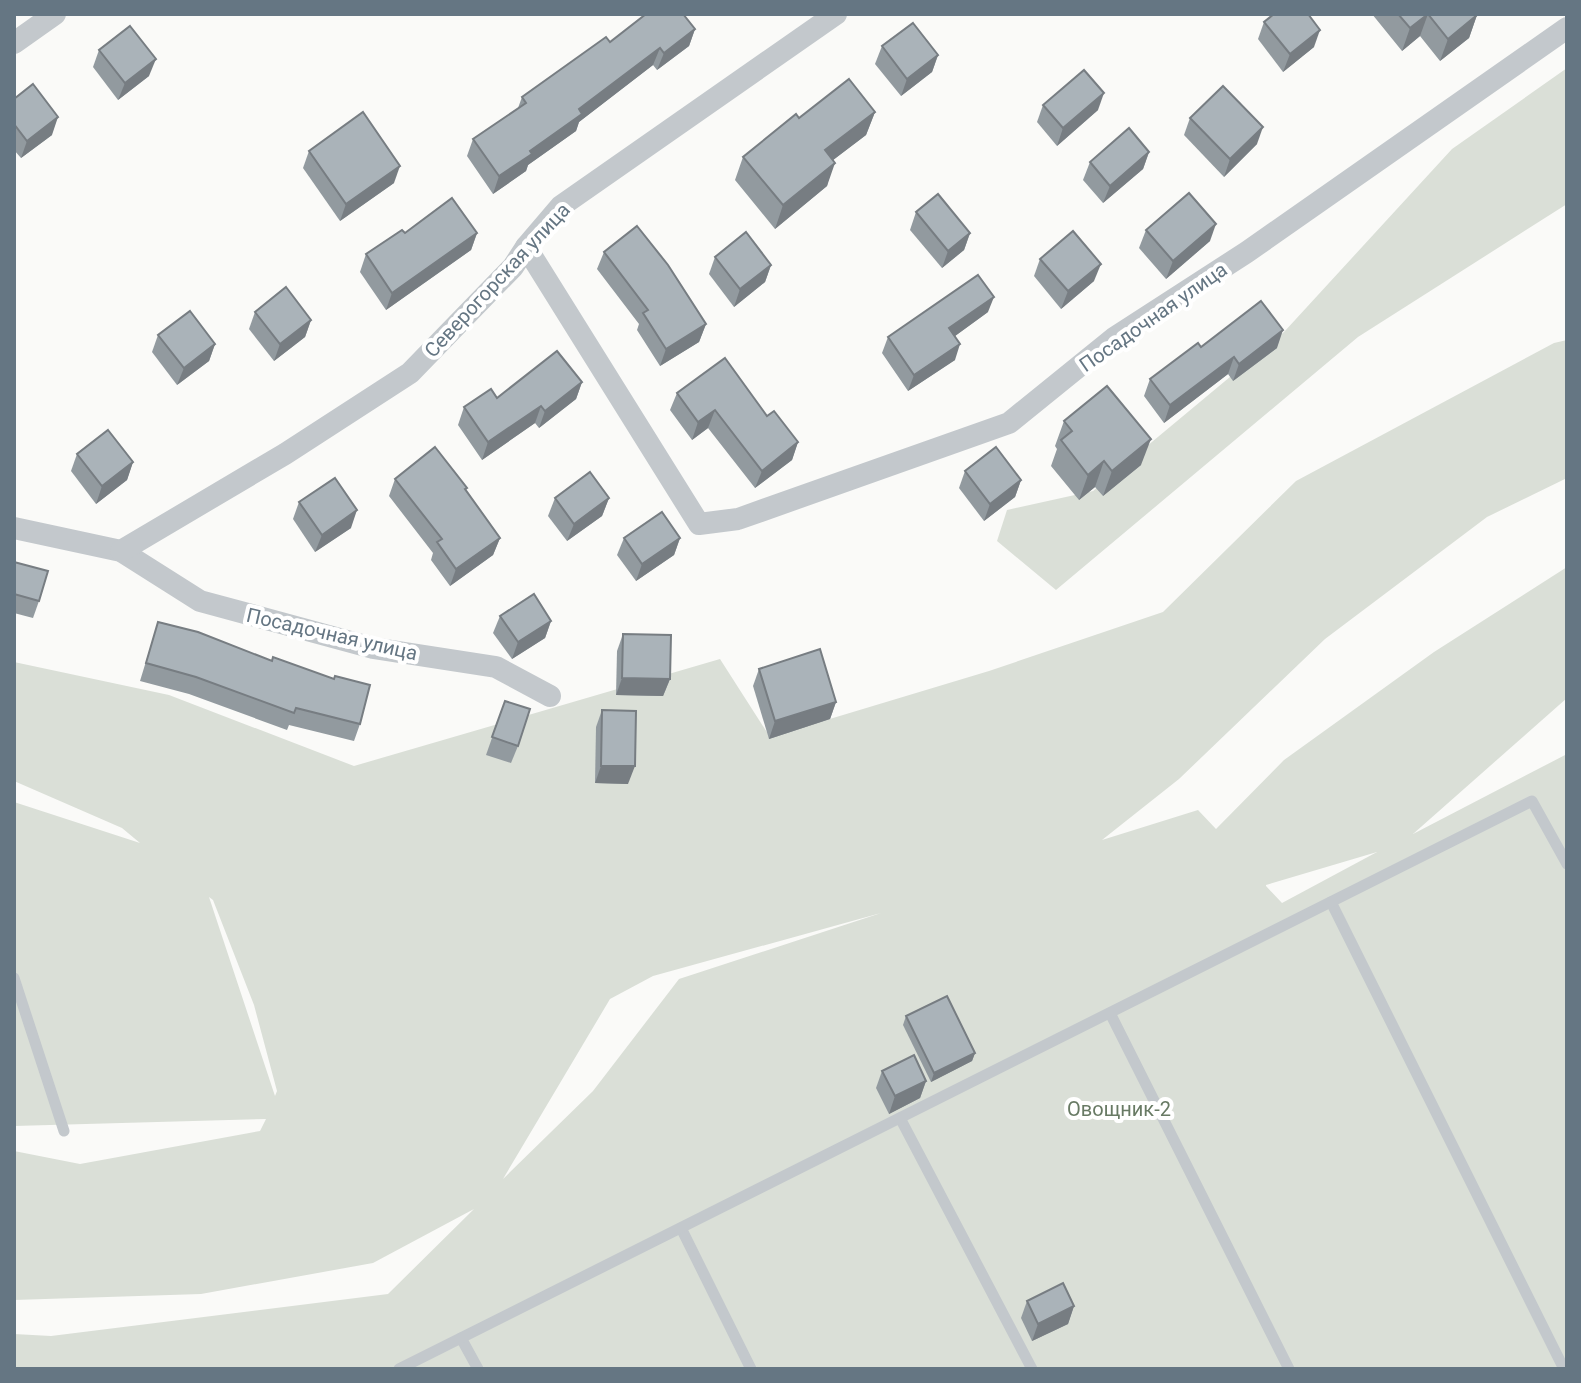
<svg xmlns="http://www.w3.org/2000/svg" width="1581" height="1383" viewBox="0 0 1581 1383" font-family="Roboto,sans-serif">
<rect width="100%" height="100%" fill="#fafaf8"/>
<g fill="#dadfd7" fill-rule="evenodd">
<polygon points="1567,68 1567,204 1358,337 1056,590 997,541 1007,510 1093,491 1284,332 1452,149"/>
<path d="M1567 340V478L1487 517 1325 639 1179 779 1102 840 1198 810 1216 829 1284 760 1434 652 1567 567V698L1413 834 1567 754V1369H14V1334L51 1336 388 1294 474 1209 373 1263 201 1294 14 1300V1151L80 1164 260 1131 266 1119 14 1126V802L140 843 122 828 14 781V662L169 695 354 766 720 659 770 737 989 671 1163 612 1296 481 1554 343ZM1377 852 1282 903 1266 886V885ZM209 897 213 900 254 1005 277 1091 275 1096ZM881 913 679 979 593 1091 503 1179 610 999 653 976Z"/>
</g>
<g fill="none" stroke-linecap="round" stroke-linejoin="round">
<g stroke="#c3c8cc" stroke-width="11">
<polyline points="1331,902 1564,1369"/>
<polyline points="14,978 64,1131"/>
<polyline points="1110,1013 1289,1369"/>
<polyline points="900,1118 1032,1369"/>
<polyline points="681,1228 751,1369"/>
<polyline points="461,1338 478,1369"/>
<polyline points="399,1369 1532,801 1567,864"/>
</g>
<g stroke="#c3c8cc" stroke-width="22">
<polyline points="14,43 55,14"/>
<polyline points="526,247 699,524 738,519 1009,423 1114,338 1247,252 1567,28"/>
<polyline points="14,528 121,551 200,601 373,648 496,667 550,696"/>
<polyline points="121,551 285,454 410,373 513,267 526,247 561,206 836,14"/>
</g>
</g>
<g fill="#929a9f">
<polygon points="1372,14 1476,14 1477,15 1469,38 1440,61 1420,36 1402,51"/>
<polygon points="1264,22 1314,47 1283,72 1258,39"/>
<polygon points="695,29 689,46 657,70 653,65 579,122 576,131 528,165 526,171 493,194 467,156 473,139 518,108 522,97 610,42"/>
<polygon points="882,46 938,55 932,72 901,96 875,64"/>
<polygon points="99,50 149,76 118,100 93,67"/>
<polygon points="14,99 52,135 21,158 14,150"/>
<polygon points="1043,105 1098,110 1057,146 1037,122"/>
<polygon points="875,112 866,135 833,160 827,186 775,229 735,180 743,157 799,118"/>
<polygon points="1190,118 1257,144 1224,177 1184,135"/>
<polygon points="309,151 394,183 340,221 303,168"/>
<polygon points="1149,152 1143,169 1103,203 1083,180 1090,162"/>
<polygon points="916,212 970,233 964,250 942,268 910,230"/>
<polygon points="1146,230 1210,241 1166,279 1139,248"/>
<polygon points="405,233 477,233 471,250 386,310 360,272 366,254"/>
<polygon points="604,252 706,324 699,342 660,366 637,330 639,324 597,269"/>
<polygon points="715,257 771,265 765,282 734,307 709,274"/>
<polygon points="1040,259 1094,281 1061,309 1034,276"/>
<polygon points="255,312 311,320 305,337 274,361 249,329"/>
<polygon points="988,312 955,336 955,360 908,391 882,353 888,337"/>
<polygon points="158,335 215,344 209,361 177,385 152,352"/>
<polygon points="1201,347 1277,348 1233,381 1228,374 1164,423 1144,396 1150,379"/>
<polygon points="582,382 576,399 539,428 535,423 482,460 458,425 464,407 497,398"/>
<polygon points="677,393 767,416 798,442 792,460 755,488 708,428 692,440 670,410"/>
<polygon points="1064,421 1141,465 1103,496 1095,487 1079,500 1051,466 1057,449 1055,446"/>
<polygon points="77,454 133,462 127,480 96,504 71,471"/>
<polygon points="965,471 1021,480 1015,497 984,521 959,488"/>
<polygon points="395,479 467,488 466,490 500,538 493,555 450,586 431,560 433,553 389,496"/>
<polygon points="555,498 609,498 602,516 567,541 548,516"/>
<polygon points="299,502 351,528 315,552 293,519"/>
<polygon points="624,538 680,538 674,555 636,581 617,555"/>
<polygon points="14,562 39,601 33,618 14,613"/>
<polygon points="500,616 551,621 545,638 512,659 493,633"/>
<polygon points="158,622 360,724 354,741 289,725 287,730 189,694 140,681"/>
<polygon points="623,634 670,679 663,696 616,695 617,651"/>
<polygon points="759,669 836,702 830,719 769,739 753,686"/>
<polygon points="505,701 518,746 511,763 486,755"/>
<polygon points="602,710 628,784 595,783 596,727"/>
<polygon points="906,1016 975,1053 972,1061 931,1082 903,1025"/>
<polygon points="882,1071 926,1081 920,1098 889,1114 876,1088"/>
<polygon points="1027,1301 1074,1306 1068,1324 1032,1341 1021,1318"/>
</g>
<g fill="#777d82">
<polygon points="1428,14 1420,36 1402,51 1410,28"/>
<polygon points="1477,15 1469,38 1440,61 1448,39"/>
<polygon points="695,29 689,46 657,70 664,53"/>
<polygon points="1320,30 1314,47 1283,72 1290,54"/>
<polygon points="660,48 653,65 579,122 576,131 528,165 526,171 493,194 499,176 579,109"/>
<polygon points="938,55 932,72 901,96 907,79"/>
<polygon points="156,59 149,76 118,100 125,83"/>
<polygon points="1104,93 1098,110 1057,146 1063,128"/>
<polygon points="875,112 866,135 816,173 825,150"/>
<polygon points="58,117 52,135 21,158 27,141"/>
<polygon points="1263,127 1257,144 1224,177 1230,159"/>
<polygon points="1149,152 1143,169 1103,203 1110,186"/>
<polygon points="835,163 827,186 775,229 783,205"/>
<polygon points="400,166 394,183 340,221 346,204"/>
<polygon points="1216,224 1210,241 1166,279 1173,261"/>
<polygon points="477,233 471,250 386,310 392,293"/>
<polygon points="970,233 964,250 942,268 948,251"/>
<polygon points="1101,264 1094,281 1061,309 1068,291"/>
<polygon points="771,265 765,282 734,307 740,289"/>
<polygon points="994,297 988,312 944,344 949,328"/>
<polygon points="311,320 305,337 274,361 280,344"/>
<polygon points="706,324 699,342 660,366 666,349"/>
<polygon points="1283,330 1277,348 1233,381 1239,364"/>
<polygon points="215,344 209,361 177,385 184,368"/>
<polygon points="960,344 955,360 908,391 914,375"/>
<polygon points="1234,357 1228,374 1164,423 1170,405"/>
<polygon points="582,382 576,399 539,428 545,411"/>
<polygon points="541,406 535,423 482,460 488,442"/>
<polygon points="715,410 708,428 692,440 698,422"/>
<polygon points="1151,439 1141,465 1103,496 1112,471"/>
<polygon points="798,442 792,460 755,488 762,471"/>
<polygon points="1104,461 1095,487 1079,500 1088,475"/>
<polygon points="133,462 127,480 96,504 102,486"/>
<polygon points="1021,480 1015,497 984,521 990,504"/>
<polygon points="609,498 602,516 567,541 574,524"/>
<polygon points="357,510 351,528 315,552 322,535"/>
<polygon points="500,538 493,555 450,586 456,569"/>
<polygon points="680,538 674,555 636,581 642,564"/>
<polygon points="551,621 545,638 512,659 518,642"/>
<polygon points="622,678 670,679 663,696 616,695"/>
<polygon points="836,702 830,719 769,739 775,721"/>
<polygon points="601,766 635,766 628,784 595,783"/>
<polygon points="975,1053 972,1061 931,1082 934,1073"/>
<polygon points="926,1081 920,1098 889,1114 895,1096"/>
<polygon points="1074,1306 1068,1324 1032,1341 1038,1324"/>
</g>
<g fill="#aab3b9" stroke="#777d82" stroke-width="2">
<polygon points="646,14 683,14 695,29 664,53 660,48 579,109 582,114 530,151 532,154 499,176 473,139 526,103 522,97 606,37 610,42"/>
<polygon points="1274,14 1308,14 1320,30 1290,54 1264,22"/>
<polygon points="1398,14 1428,14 1410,28"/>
<polygon points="1428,14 1476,14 1477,15 1448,39"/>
<polygon points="913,23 938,55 907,79 882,46"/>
<polygon points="130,26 156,59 125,83 99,50"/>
<polygon points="1084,70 1104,93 1063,128 1043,105"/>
<polygon points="849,79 875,112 825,150 835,163 783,205 743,157 796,114 799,118"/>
<polygon points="33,84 58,117 27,141 14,124 14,99"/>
<polygon points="1223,86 1263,127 1230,159 1190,118"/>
<polygon points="363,112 400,166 346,204 309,151"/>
<polygon points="1129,128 1149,152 1110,186 1090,162"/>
<polygon points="1189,193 1216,224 1173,261 1146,230"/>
<polygon points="938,194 970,233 948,251 916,212"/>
<polygon points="452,198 477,233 392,293 366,254 402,230 405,233"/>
<polygon points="637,226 668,265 706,324 666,349 643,313 648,310 604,252"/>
<polygon points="1073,231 1101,264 1068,291 1040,259"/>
<polygon points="746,232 771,265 740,289 715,257"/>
<polygon points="978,275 994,297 949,328 960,344 914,375 888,337"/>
<polygon points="286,287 311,320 280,344 255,312"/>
<polygon points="1261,301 1283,330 1239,364 1234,357 1170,405 1150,379 1198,343 1201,347"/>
<polygon points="190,311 215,344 184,368 158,335"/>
<polygon points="557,351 582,382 545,411 541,406 488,442 464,407 491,389 497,398"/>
<polygon points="725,358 767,416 774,411 798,442 762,471 715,410 698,422 677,393"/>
<polygon points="1107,386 1151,439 1112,471 1104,461 1088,475 1061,440 1072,431 1064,421"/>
<polygon points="108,430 133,462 102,486 77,454"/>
<polygon points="435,447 467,488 465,489 500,538 456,569 437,542 442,539 395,479"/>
<polygon points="996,447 1021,480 990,504 965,471"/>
<polygon points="590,472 609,498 574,524 555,498"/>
<polygon points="335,478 357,510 322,535 299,502"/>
<polygon points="662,512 680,538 642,564 624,538"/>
<polygon points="14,562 48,571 39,601 14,594"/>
<polygon points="534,594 551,621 518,642 500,616"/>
<polygon points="158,622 198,632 272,661 273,657 334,679 335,676 370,685 360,724 296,708 294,713 196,677 146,663"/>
<polygon points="623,634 671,635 670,679 622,678"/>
<polygon points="820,649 836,702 775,721 759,669"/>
<polygon points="505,701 530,709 518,746 492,737"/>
<polygon points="602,710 636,711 635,766 601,766"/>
<polygon points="947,996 975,1053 934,1073 906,1016"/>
<polygon points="914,1055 926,1081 895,1096 882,1071"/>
<polygon points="1063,1283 1074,1306 1038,1324 1027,1301"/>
</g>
<g text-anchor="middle" stroke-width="8" stroke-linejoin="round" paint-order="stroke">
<g font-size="20" fill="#657683" stroke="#fff">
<text transform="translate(497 280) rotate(-47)" y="7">Северогорская улица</text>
<text transform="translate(1153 317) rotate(-35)" y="7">Посадочная улица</text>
<text transform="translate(332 634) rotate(13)" y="7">Посадочная улица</text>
</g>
<g font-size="20" fill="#687a64" stroke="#fff">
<text x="1119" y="1116">Овощник-2</text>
</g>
</g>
<rect width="1581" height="1383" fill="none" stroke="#657683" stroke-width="32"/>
</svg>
